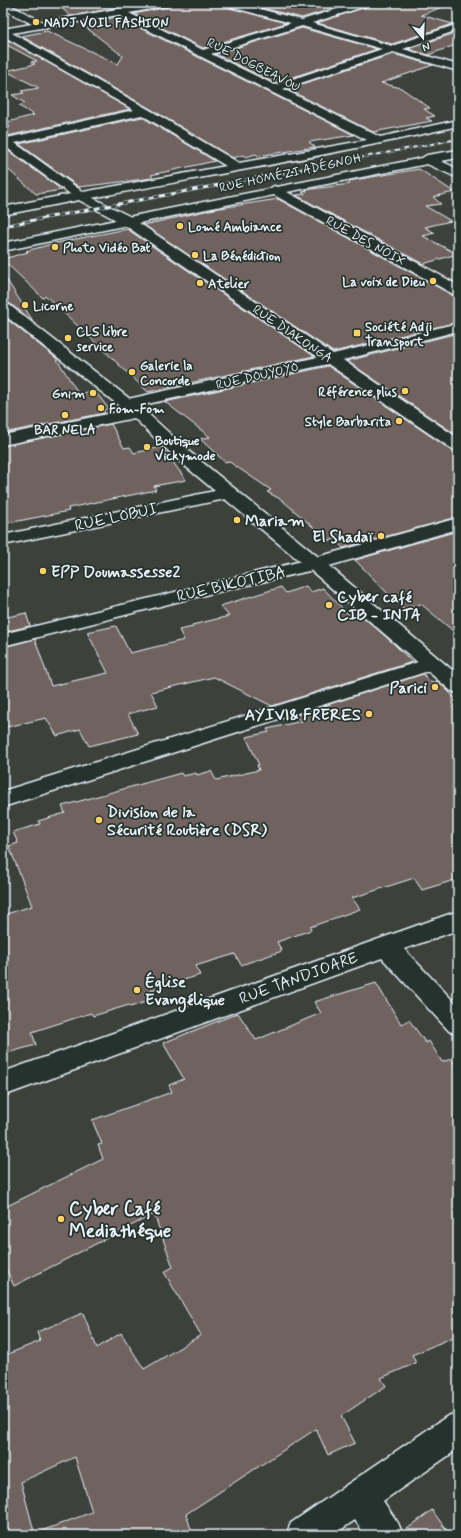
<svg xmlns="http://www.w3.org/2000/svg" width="461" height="1538" viewBox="0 0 461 1538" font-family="Mynerve,sans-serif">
<rect width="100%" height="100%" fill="#3c413c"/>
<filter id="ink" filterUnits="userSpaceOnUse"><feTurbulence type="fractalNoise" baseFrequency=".025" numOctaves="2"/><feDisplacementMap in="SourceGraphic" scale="8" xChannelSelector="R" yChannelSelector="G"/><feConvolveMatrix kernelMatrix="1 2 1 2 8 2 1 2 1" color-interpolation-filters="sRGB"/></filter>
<g filter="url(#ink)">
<g fill="#70635e" stroke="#e8f1f8">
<polygon points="55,3 142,3 71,16"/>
<polygon points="173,3 220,3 223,6 286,23 203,48 134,14 167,7"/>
<polygon points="243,3 351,3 302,18"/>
<polygon points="372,3 447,3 448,5 421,15 453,24 392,44 317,23 369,6"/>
<polygon points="118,17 354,135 309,142 315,147 258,156 256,154 246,157 243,155 233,158 149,108 21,36 47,31 118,64 123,56 80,23"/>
<polygon points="302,28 377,49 275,83 215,54"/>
<polygon points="458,32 458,44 428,55 408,49"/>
<polygon points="6,39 130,109 7,136 3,136 3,128 10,127 4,123 34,115 19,106 25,103 12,95 24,93 21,91 39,88 6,71 35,64 31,62 37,61 3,43 3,40"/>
<polygon points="393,54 433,65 381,83 401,88 430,108 424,109 435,116 426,118 432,121 373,132 287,89"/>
<polygon points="142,117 215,161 151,175 153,178 79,187 19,144"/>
<polygon points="3,147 62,190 36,194 3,165"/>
<polygon points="419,169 454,192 433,197 441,204 425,206 451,221 425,227 435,233 423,236 457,254 423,264 296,195 305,194 302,192 307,191 305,190 350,184 348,181"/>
<polygon points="278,199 452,295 458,296 458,322 333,352 144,225 214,209"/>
<polygon points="127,229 314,356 148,392 46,296 43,298 3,260 3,259 28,252 26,251 56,243"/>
<polygon points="3,274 33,321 9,303 3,302"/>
<polygon points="3,316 56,358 79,394 94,390 109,409 103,410 105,413 3,433"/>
<polygon points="458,333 458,436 347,361"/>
<polygon points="328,366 451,450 458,451 458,517 343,548 334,539 329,541 282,500 267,492 271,490 228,461 225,462 200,439 210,437 165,402"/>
<polygon points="111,424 124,448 130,447 134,453 162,447 186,480 154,486 156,490 68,508 69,511 3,524 3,446"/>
<polygon points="458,531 458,635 421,604 403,609 355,560"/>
<polygon points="306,586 311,592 323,588 350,616 359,613 393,643 412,662 272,706 214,677 151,692 158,706 128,714 138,734 89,746 80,729 57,736 46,718 3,728 3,647 35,639 51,686 108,673 87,632 116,626 130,653 184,640 179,630 193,627 192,625 229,616 220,606 281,587 286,593"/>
<polygon points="26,613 30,626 3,632 3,618"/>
<polygon points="423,674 432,683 438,681 458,701 458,879 422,890 414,878 352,898 360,909 310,927 311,930 277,942 282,951 241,965 235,954 195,966 200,975 151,990 155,999 130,1007 129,1005 93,1016 91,1013 32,1032 36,1045 3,1054 3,915 32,906 9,846 18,843 13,832 40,824 38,821 65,813 62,806 181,773 183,776 196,773 197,775 211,771 216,780 259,770 257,765 259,765 246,737 269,732 267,729 302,721 293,716"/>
<polygon points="376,983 401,1024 409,1020 426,1043 429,1041 442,1062 451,1059 458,1069 458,1335 412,1355 416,1363 381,1378 386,1386 341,1416 355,1443 328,1455 316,1429 186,1514 193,1535 37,1535 36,1533 92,1512 75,1457 21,1482 35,1535 3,1535 3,1356 40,1341 37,1332 83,1313 97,1348 121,1333 144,1369 201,1335 164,1272 173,1267 154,1214 14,1286 3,1262 3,1208 103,1159 98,1145 102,1144 92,1120 172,1092 169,1085 184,1079 163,1043 238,1013 256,1040 321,1013 314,1002"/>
<polygon points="432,1510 450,1535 404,1535 403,1532"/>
</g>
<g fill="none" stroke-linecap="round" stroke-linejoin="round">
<g stroke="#e8f1f8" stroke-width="3">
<g id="minor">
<path d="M3 3H6L43 22 151 3H172L167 6 129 13 203 50 291 23 223 5 221 3H237L302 20 356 3H371L369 5 312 23 392 46 458 24V30L403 49 458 65V71L393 52 283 89 380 137 458 120V126C333 155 207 176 81 200L77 199 3 145V137L7 138 134 110 3 36V29L32 24 3 9ZM118 15 367 140 239 163 148 109 12 33ZM302 26 382 49 275 85 211 54ZM142 115 226 166 83 192 15 143Z"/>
<polygon points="458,150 458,158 441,161 458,169 458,178 427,164 287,192 458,285 458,295 453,294 274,195 139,223 333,354 458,323 458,331 343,360 458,438 458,450 452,449 328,364 125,409 119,407 117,404 119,401 318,357 123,224 122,221 123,218 269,189 274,186 277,187 422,158 427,155"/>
<polygon points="138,408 144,410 146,413 144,416 3,445 3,435"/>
<polygon points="229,488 235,489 238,493 235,497 3,545 3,535"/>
<polygon points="458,518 458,529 322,568 192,598 3,646 3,634 310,559"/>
<polygon points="431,658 438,660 441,664 438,668 3,807 3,791"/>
<polygon points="458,911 458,930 404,949 458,1006 458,1034 449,1031 382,958 3,1096 3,1072"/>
<polygon points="458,1412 458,1449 383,1501 398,1523 403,1535 365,1535 355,1520 333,1535 286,1535 291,1523 446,1417"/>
</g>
</g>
<g stroke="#e8f1f8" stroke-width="3">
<g id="major">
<polygon points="81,192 133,218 134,221 133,224 128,225 3,251 3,243 116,220 79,200 3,215 3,207"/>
<polygon points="3,303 8,304 144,410 191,453 322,560 458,675 458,693 451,691 308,568 179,461 132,416 3,314"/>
</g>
</g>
<use href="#minor" fill="#26332d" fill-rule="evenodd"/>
<use href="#major" fill="#26332d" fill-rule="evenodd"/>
<g stroke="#e8f1f8" stroke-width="2">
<polyline id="rail-far1" points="302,169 458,139"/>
</g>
<g stroke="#e8f1f8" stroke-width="3">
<polyline id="rail" points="3,226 308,168"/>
</g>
<use href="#rail-far1" stroke="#26332d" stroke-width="1.5" stroke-dasharray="4.5" stroke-linecap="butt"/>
<use href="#rail" stroke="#26332d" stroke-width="2" stroke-dasharray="5.5" stroke-linecap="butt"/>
</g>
</g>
<g fill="#ffd166" stroke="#26332d" stroke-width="1.5">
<circle cx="36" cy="22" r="4"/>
<circle cx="180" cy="226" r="4"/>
<circle cx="55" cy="247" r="4"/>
<circle cx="195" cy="255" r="4"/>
<circle cx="433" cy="281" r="4"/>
<circle cx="200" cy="283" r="4"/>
<circle cx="25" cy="305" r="4"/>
<rect x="353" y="329" width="8" height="8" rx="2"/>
<circle cx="68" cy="338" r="4"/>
<circle cx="132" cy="372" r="4"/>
<circle cx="405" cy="391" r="4"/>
<circle cx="93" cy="393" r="4"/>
<circle cx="101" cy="408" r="4"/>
<circle cx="65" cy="415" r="4"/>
<circle cx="399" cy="421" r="4"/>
<circle cx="147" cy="447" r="4"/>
<circle cx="237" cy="520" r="4"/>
<circle cx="381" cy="536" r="4"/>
<circle cx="43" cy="571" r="4"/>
<circle cx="329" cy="605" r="4"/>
<circle cx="435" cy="687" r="4"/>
<circle cx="369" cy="714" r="4"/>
<circle cx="99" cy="820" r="4"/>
<circle cx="137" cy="990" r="4"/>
<circle cx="61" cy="1219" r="4"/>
</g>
<g text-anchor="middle" stroke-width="3.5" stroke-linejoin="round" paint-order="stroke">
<g font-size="13" font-weight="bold" fill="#e8f1f8" stroke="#26332d" text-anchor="start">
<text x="44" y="27">NADJ VOIL FASHION</text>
<text x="188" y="231">Lomé Ambiance</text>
<text x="63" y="252">Photo Vidéo Bat</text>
<text x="203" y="260">La Bénédiction</text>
<text x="425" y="286" text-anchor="end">La voix de Dieu</text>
<text x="208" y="288">Atelier</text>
<text x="33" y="310">Licorne</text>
<text x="365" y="331">Société Adji<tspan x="365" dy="15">Transport</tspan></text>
<text x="76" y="336">CLS libre<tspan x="76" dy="15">service</tspan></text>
<text x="140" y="370">Galerie la<tspan x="140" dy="15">Concorde</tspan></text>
<text x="397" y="396" text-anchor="end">Référence plus</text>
<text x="85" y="398" text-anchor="end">Gnim</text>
<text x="109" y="413">Fom-Fom</text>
<text x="391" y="426" text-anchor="end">Style Barbarita</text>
<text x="65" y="434" text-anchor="middle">BAR NELA</text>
<text x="155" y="445">Boutique<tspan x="155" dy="15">Vickymode</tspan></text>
</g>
<g font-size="13" fill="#e8f1f8" stroke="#26332d">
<text transform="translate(254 64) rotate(27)" y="5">RUE DOGBEAVOU</text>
<text transform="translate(290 172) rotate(-12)" y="5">RUE HOMÉZI ADÉGNOH</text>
<text transform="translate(366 240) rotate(29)" y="5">RUE DES NOIX</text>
<text transform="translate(293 333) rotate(34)" y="5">RUE DIAKONGA</text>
<text transform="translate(257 375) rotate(-13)" y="5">RUE DOUYOYO</text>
</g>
<g font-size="16" fill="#e8f1f8" stroke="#26332d">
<text transform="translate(116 516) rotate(-12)" y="6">RUE LOBUI</text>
<text transform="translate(231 583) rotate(-13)" y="6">RUE BIKOTIBA</text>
<text transform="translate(298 977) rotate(-20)" y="6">RUE TANDJOARE</text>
</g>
<g font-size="16" font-weight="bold" fill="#e8f1f8" stroke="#26332d" text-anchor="start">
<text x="245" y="526">Mariam</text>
<text x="373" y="542" text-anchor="end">El Shadaï</text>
<text x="51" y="577">EPP Doumassesse2</text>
<text x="337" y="602">Cyber café<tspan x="337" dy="18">CIB - INTA</tspan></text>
<text x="427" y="693" text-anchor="end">Parici</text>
<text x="361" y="720" text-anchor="end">AYIVI&amp; FRERES</text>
<text x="107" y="817">Division de la<tspan x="107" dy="18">Sécurité Routière (DSR)</tspan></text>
<text x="145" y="987">Église<tspan x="145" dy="18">Evangélique</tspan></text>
</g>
<g font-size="19" font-weight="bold" fill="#e8f1f8" stroke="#26332d" text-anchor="start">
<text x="69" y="1215">Cyber Café<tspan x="69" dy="22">Mediathéque</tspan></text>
</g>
</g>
<rect width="461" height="1538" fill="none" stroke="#26332d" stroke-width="16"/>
<rect x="8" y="8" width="445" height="1522" fill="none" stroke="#e8f1f8" stroke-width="1.5" filter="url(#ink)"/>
<g transform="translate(423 38) rotate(161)" stroke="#26332d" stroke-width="3" paint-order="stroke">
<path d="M0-3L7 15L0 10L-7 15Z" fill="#e8f1f8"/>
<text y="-6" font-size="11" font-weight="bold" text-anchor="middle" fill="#e8f1f8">N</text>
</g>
</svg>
